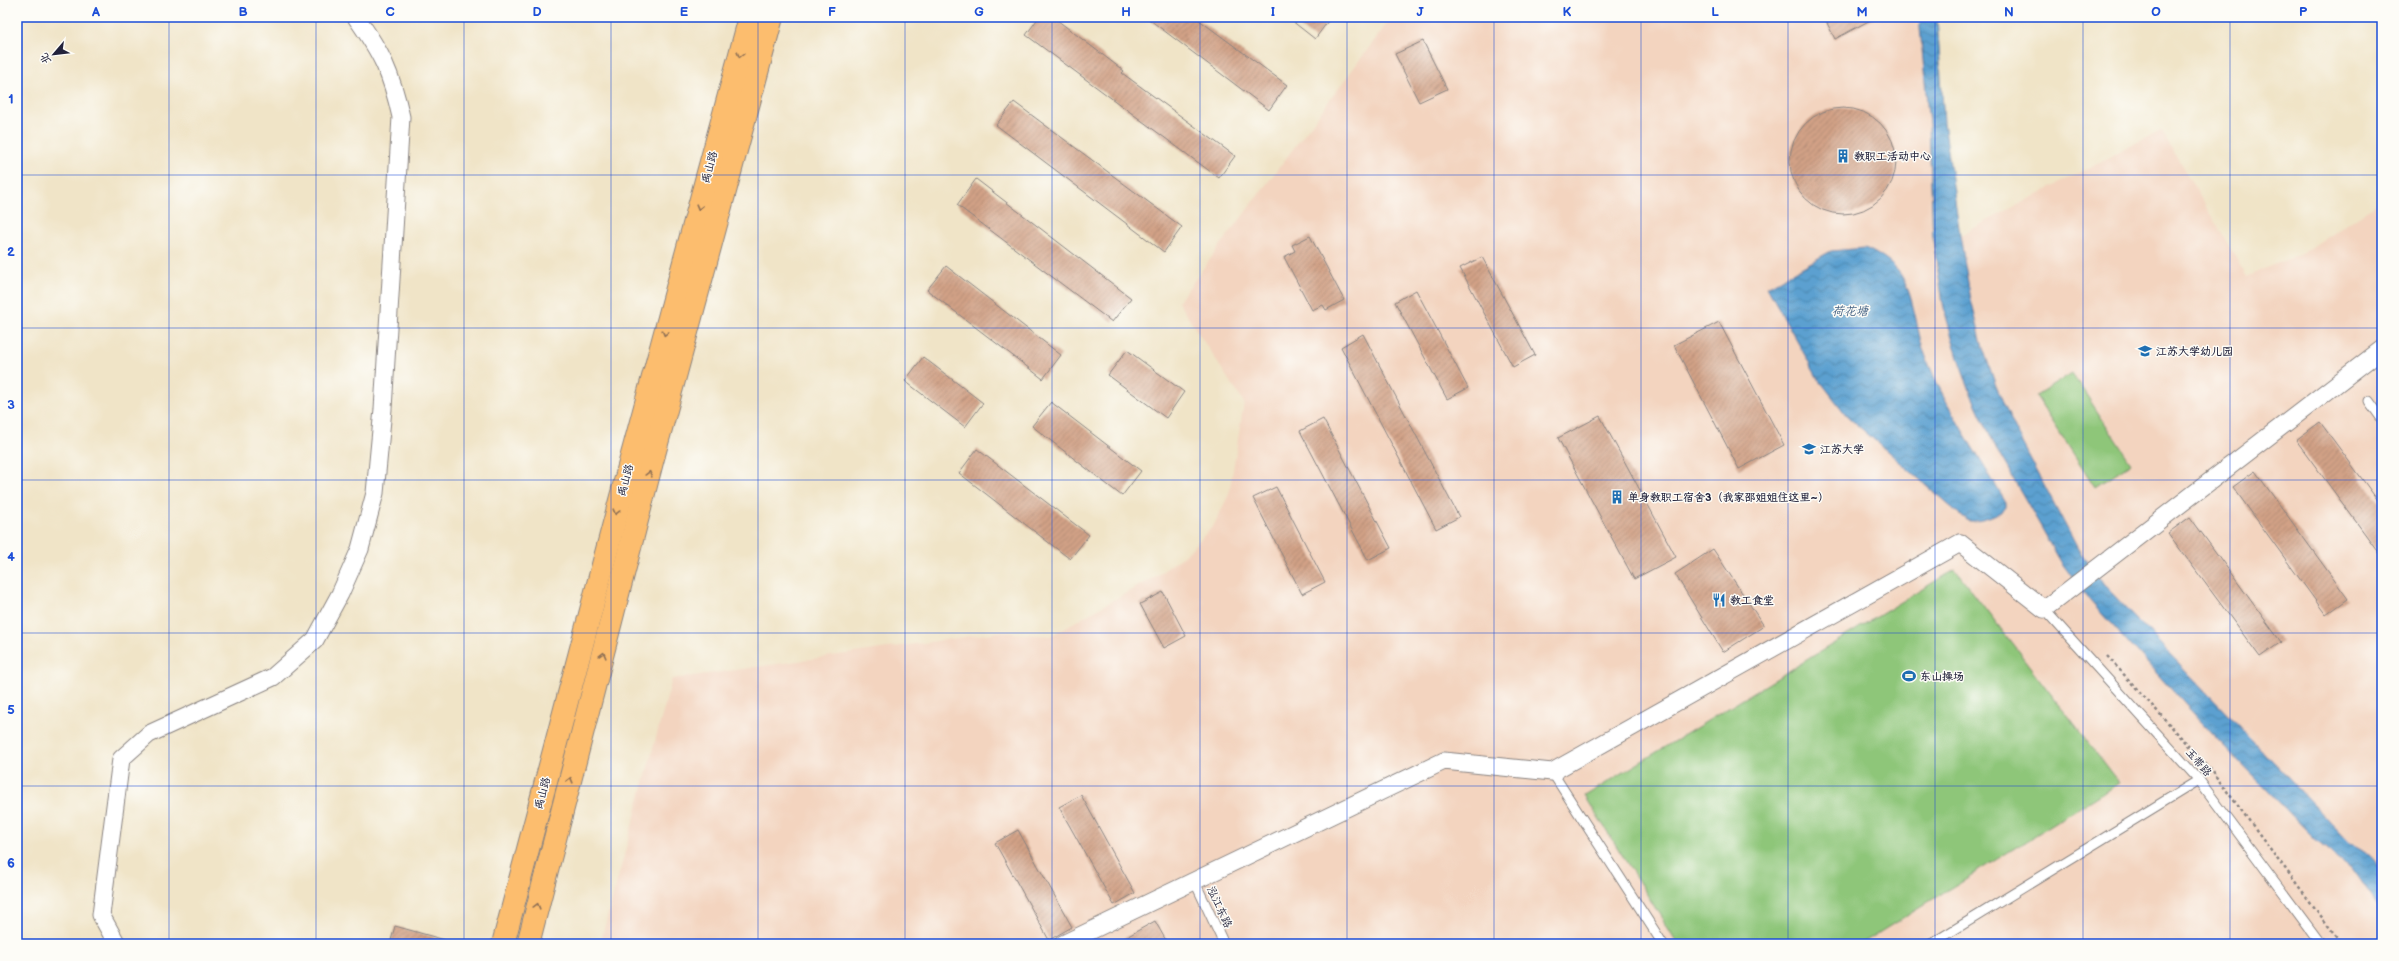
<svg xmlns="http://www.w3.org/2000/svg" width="2399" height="961" viewBox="0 0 2399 961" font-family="'Balsamiq Sans','LXGW WenKai TC',sans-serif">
<defs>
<pattern id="water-waves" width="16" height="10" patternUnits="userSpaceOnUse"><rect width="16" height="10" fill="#5ba0d0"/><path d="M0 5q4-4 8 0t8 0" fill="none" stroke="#4b82aa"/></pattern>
<pattern id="building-hatch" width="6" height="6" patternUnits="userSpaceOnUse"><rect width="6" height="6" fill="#d1a186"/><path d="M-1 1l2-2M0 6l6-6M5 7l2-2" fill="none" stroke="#a9836f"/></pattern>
</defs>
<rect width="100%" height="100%" fill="#fdfcf7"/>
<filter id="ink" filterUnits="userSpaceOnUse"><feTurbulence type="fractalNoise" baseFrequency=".025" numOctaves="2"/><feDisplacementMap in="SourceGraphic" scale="8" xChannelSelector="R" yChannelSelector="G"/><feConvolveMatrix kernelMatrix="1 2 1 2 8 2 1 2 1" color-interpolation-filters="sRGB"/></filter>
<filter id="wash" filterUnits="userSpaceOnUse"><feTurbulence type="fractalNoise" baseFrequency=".012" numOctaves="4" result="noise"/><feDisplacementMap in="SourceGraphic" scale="16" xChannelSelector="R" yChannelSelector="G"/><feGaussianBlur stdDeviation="0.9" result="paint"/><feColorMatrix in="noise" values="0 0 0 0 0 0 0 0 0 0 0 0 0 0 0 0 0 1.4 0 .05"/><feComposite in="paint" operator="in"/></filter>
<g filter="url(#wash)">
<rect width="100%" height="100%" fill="#f0e4c7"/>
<polygon fill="#f3d4bf" points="1392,17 1919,17 1929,125 1933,241 1960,235 2161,130 2247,277 2312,248 2382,200 2382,944 600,944 672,679 999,632 1050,636 1158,575 1187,553 1214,525 1229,494 1244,403 1178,302"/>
<g fill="#8ec679" stroke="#58745a">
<polygon points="2072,373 2131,463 2095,487 2036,396"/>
<polygon points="1955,569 2119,783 1861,944 1678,944 1585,796"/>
</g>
<g fill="url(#water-waves)" stroke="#3e6186">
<path d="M1919 17H1937L1944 122 1960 235 1971 300 1983 348 1996 386 2018 435 2078 549 2107 588 2350 843C2387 858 2382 878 2382 912L2351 868 2320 844 2217 739 2090 601 2061 562 1996 448 1972 396 1958 358 1944 309 1933 241 1929 125Z"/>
<path d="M1865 248C1877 253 1894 264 1901 275 1915 297 1916 332 1926 357 1944 405 1980 458 2006 503V507C2001 516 1976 524 1966 520L1847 416 1817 377 1767 287 1831 251Z"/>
</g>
<g id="blocks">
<g fill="url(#building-hatch)">
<polygon points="1039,17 1053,17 1124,71 1122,73 1235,156 1219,178 1026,35"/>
<polygon points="1146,17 1195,17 1287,85 1269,110"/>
<polygon points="1287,17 1331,17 1315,39"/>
<polygon points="1824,17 1876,17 1835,39"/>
<polygon points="1423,41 1447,89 1419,102 1395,54"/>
<polygon points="1014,102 1182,227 1164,252 996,125"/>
<circle cx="1843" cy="161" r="53"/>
<polygon points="976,179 1131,298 1112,322 957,205"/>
<polygon points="1310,236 1344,300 1326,310 1323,305 1312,310 1284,257 1295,251 1292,245"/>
<polygon points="1482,257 1535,355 1513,367 1460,268"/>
<polygon points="946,266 1061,355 1043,379 927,290"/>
<polygon points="1416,290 1468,388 1447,399 1395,302"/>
<polygon points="1719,322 1784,445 1739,469 1674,345"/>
<polygon points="1363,334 1459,517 1436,529 1341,347"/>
<polygon points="1127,350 1184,392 1166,418 1108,375"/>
<polygon points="923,357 983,403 965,427 905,381"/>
<polygon points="1051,402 1141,471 1122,496 1032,426"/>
<polygon points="1600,416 1676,557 1634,579 1558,438"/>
<polygon points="1323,419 1391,548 1368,560 1300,431"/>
<polygon points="2320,422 2382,506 2382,557 2296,440"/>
<polygon points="977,449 1089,535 1070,559 959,473"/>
<polygon points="2255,471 2348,599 2326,615 2233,487"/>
<polygon points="1276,487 1325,582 1302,594 1253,498"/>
<polygon points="2190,517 2281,642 2260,657 2168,533"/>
<polygon points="1713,549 1764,626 1723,652 1675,574"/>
<polygon points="1163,592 1186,636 1164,648 1140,604"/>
<polygon points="1081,795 1135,893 1114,905 1059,807"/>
<polygon points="1018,830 1072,927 1049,940 995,843"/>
<polygon points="1155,921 1168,944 1114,944"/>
<polygon points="395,926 445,940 444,944 390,944"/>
</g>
</g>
</g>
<g filter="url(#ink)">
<use href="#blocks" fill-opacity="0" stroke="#898381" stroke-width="1"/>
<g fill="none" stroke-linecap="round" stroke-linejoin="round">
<g stroke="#898381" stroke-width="11">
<g id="lane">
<polyline points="2369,401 2382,419"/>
<polyline points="2044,609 2199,780 2321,944"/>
<polyline points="1552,772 1663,944"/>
<polyline points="1194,880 1224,944"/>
<polyline points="1931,944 2199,780"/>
</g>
</g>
<g stroke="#898381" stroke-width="19">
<g id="street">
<path d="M117 944 101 915 121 759 149 734 273 677 315 640 340 594 360 549 375 493 383 409 401 117C391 72 382 54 356 17"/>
<polyline points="1063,944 1444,761 1552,772 1960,543 2044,609 2382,349"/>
</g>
</g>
<g stroke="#898381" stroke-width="24">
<g id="primary">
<polyline points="503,944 632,455 750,17"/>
<polyline points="528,944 653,458 772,17"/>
</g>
</g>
<polyline stroke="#898381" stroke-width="2.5" stroke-dasharray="3 3" stroke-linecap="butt" points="2107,656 2211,770 2342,944"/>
<use href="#lane" stroke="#fff" stroke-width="9"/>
<use href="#street" stroke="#fff" stroke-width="17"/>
<use href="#primary" stroke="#fcbd6e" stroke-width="22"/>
</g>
<defs><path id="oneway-chevron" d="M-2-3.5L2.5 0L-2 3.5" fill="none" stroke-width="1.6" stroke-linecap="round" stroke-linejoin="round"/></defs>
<g stroke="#8f7054">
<use href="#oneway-chevron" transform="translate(740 55) rotate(105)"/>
<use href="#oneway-chevron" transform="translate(699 207) rotate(105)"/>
<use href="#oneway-chevron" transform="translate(665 333) rotate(105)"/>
<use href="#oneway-chevron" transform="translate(649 474) rotate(-75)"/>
<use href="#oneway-chevron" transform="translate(616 512) rotate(105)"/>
<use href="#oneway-chevron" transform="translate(603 655) rotate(-75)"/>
<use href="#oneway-chevron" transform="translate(570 780) rotate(-75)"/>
<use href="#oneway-chevron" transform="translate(537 906) rotate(-75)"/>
</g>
</g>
<path fill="none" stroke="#1d4ed8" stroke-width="1" stroke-opacity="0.55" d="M169 17V944M316 17V944M464 17V944M611 17V944M758 17V944M905 17V944M1052 17V944M1200 17V944M1347 17V944M1494 17V944M1641 17V944M1788 17V944M1935 17V944M2083 17V944M2230 17V944M17 175H2382M17 328H2382M17 480H2382M17 633H2382M17 786H2382"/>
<defs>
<g id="building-bare" transform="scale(1.08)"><path d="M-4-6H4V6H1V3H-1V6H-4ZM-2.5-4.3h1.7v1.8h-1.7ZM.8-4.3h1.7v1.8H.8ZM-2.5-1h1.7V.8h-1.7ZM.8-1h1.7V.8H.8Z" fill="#1f6fb2" stroke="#fdfcf7" stroke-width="2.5" paint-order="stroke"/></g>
<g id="school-bare" transform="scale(1.08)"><path d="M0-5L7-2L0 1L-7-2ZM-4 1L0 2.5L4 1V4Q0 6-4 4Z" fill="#1f6fb2" stroke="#fdfcf7" stroke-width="2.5" paint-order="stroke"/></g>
<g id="university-bare" transform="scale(1.08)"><path d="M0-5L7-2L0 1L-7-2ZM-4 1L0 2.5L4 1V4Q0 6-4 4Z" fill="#1f6fb2" stroke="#fdfcf7" stroke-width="2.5" paint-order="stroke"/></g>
<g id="restaurant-bare" transform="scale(1.08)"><path d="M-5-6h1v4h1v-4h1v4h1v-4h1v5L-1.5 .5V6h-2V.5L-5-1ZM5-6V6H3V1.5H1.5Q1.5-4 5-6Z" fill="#1f6fb2" stroke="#fdfcf7" stroke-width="2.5" paint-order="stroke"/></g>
<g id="stadium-bare" transform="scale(1.08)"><path d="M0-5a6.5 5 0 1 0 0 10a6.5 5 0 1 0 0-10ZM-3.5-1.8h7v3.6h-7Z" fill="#1f6fb2" stroke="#fdfcf7" stroke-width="2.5" paint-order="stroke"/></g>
</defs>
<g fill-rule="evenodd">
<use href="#building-bare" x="1843" y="156"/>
<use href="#school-bare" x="2145" y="351"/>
<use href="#university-bare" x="1809" y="449"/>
<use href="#building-bare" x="1617" y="497"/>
<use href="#restaurant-bare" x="1719" y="600"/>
<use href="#stadium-bare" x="1909" y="676"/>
</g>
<g text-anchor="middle" stroke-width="3" stroke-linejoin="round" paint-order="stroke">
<g font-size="11" font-weight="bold" fill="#22223b" stroke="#fdfcf7" text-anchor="start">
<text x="1854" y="160">教职工活动中心</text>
<text x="2156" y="355">江苏大学幼儿园</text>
<text x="1820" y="453">江苏大学</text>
<text x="1628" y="501">单身教职工宿舍3（我家邵姐姐住这里~）</text>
<text x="1730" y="604">教工食堂</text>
<text x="1920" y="680">东山操场</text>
</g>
<g font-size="11" fill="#22223b" stroke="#fdfcf7">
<text transform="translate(709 167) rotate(-75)" y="4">禹山路</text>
<text transform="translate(625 480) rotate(-75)" y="4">禹山路</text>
<text transform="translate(2199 762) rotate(49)" y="4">玉带路</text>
<text transform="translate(542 793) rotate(-75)" y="4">禹山路</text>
<text transform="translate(1220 907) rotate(65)" y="4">泓江东路</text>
</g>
<g font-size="12" font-style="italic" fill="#3c5b7e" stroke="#fdfcf7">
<text x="1850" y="315">荷花塘</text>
</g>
</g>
<rect width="2399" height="961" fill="none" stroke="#fdfcf7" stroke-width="44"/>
<g transform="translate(54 54) rotate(242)" stroke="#fdfcf7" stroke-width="3" paint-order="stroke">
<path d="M0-3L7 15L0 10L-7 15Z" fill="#22223b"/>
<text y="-6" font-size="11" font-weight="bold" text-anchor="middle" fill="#22223b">北</text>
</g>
<rect x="22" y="22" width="2355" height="917" fill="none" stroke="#1d4ed8" stroke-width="1.5"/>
<g font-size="13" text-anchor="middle" font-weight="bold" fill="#1d4ed8">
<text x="96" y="16">A</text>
<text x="243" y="16">B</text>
<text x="390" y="16">C</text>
<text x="537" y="16">D</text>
<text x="684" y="16">E</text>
<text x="832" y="16">F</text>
<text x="979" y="16">G</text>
<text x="1126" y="16">H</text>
<text x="1273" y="16">I</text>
<text x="1420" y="16">J</text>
<text x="1567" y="16">K</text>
<text x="1715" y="16">L</text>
<text x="1862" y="16">M</text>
<text x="2009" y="16">N</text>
<text x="2156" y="16">O</text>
<text x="2303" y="16">P</text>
<text x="11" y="103">1</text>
<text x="11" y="256">2</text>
<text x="11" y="409">3</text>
<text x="11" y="561">4</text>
<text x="11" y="714">5</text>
<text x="11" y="867">6</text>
</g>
</svg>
